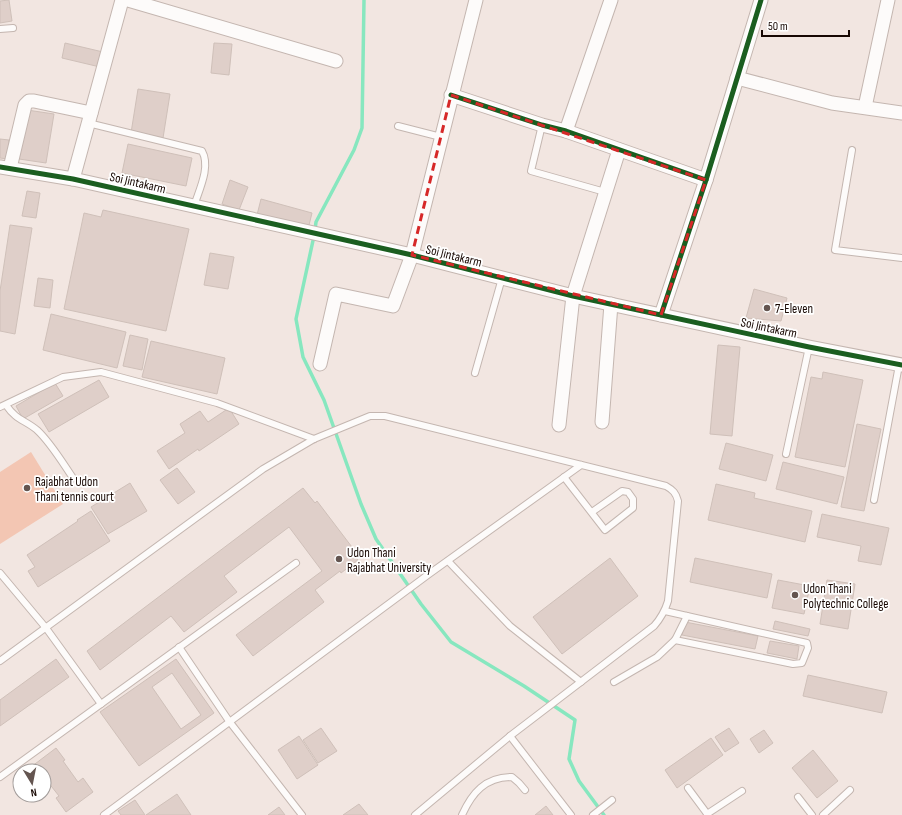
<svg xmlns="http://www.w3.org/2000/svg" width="902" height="815" viewBox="0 0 902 815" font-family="'Sofia Sans Condensed',sans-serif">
<rect width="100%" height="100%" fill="#f2e6e1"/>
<polygon fill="#f3c6b3" points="31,452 63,504 0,544 0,472"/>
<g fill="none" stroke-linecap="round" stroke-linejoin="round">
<g stroke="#87e7bf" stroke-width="3.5">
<polyline points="315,230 316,222 354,150 362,128 364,0"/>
<polyline points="314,236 296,319 303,357 324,400 361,504 376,539 421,604 451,642 524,686 575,720 569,759 579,781 604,815"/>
</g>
</g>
<g fill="#dfcfc9" stroke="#cfc0b9" fill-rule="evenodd">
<polygon points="9,0 12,21 0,23 0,1"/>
<polygon points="65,43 103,52 100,67 62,58"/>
<polygon points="214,43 232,44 229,75 211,73"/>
<polygon points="138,89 170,94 163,138 131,133"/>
<polygon points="27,110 54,114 46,163 19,159"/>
<polygon points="0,139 9,140 8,159 0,158"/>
<polygon points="128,144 192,158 186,186 122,173"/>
<polygon points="230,180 248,187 239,210 222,204"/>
<polygon points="27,191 40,193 36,218 22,216"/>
<polygon points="261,199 312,213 308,229 257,215"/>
<polygon points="103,210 189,229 166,331 64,309 84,213 101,217"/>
<polygon points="10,225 32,228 15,334 0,331 0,291"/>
<polygon points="210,253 234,257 228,289 204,285"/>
<polygon points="38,278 53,280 50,308 34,306"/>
<polygon points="754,289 787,298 781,321 746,318"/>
<polygon points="51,314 126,332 117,368 43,350"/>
<polygon points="130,335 148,339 142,370 123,366"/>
<polygon points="151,341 225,358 217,394 142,377"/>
<polygon points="718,345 740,347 732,436 710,434"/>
<polygon points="823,372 863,380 845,467 795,457 811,377 822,379"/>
<polygon points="99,380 109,397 49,432 38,414"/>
<polygon points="55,383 63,396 23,419 16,406"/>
<polygon points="229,408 239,424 199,451 198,449 169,469 157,451 185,433 180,424 200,411 208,422"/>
<polygon points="857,424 881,429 864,511 841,507"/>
<polygon points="726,443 773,455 766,481 719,469"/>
<polygon points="783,462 844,477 837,504 776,489"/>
<polygon points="177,468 195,492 178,504 160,480"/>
<polygon points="130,483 147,511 108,534 91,507"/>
<polygon points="716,484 755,493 754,498 812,511 805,542 708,520"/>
<polygon points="303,488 315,503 317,501 358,555 355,556 358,560 341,573 340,571 315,590 324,602 253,656 236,635 322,571 289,527 224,576 237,592 184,632 171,616 100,670 87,651"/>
<polygon points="91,511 110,541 38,587 28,571 35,567 27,555 78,521 77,520"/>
<polygon points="822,514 889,528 881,565 858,561 861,546 817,537"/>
<polygon points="610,558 638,596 562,654 533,617"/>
<polygon points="695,558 772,574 767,598 690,582"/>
<polygon points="778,580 810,586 804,614 772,608"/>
<polygon points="827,580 855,584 848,629 820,624"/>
<polygon points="775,621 810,629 808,636 773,629"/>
<polygon points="685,622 758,636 755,649 682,635"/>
<polygon points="770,641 799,646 797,659 767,653"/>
<polygon points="56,659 69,677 0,726 0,700"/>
<path d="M176 659 214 713 139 766 100 712ZM172 673 201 715 181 729 152 687Z"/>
<polygon points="808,675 887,692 882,713 803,696"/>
<polygon points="321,728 337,751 318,763 303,740"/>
<polygon points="729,728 739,743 725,752 715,737"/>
<polygon points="764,730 773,743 759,753 750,739"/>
<polygon points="299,736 318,765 297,779 278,750"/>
<polygon points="711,738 723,755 677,788 665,770"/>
<polygon points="56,748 65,760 63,761 78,782 83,778 93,792 66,812 56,798 59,796 44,777 44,771 35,771 31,767"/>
<polygon points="813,750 838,781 817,798 792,768"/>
<polygon points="177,794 191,815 146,815"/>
<polygon points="135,800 145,815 121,815 118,811"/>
<polygon points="359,804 368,815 343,815"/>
<polygon points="546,806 553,815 535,815"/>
<polygon points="279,807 285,815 268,815"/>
</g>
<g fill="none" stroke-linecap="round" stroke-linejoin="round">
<g stroke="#c4b6b0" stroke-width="8">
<g id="service">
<polyline points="0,29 13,28"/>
<path d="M88 123 202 151C211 167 199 190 194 206"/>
<polyline points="542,125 531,171 605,192"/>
<polyline points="398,126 441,137"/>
<polyline points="852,150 835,250 902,258"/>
<polyline points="475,373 502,278"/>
<path d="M6 405C16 420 25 420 37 430 51 443 62 462 73 478"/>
<polyline points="0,407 63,377 101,372 217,403 314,439"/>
<polyline points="786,454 809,347"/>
<polyline points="564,477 605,530 633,508 633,499 628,492 622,491 592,512"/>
<polyline points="874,500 899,365"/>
<polyline points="448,561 510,626 581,682"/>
<polyline points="0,573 46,628 101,704"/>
<polyline points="665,611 807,643 808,648 802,663 793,664 675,640"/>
<polyline points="179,647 229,721 302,815"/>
<path d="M0 661 263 469 314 439 370 416H385L666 486C673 490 676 493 678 501L668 601C665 611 661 618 654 626L510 736 415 815"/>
<polyline points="614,682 657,657 675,640 687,616"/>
<polyline points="510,736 571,815"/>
<polyline points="0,777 296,563"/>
<polyline points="688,788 708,815"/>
<polyline points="798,797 812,815"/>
<polyline points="707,814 742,791"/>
<polyline points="104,815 429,574 581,465"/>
<path d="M462 815C472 793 485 777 512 777L519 783 525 790"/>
<polyline points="593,815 612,800"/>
<polyline points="823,815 850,790"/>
</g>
</g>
<g stroke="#c4b6b0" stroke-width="15">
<g id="minor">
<polyline points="128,0 336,61"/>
<polyline points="737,78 832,103 902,113"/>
<polyline points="451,95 542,125 566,131 706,180"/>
<polyline points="865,107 888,0"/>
<polyline points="566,131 611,0"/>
<polyline points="0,167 73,179 412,255 573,296 809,347 902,365"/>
<polyline points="10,168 25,105 29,101 34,101 91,113"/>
<polyline points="73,179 122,0"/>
<polyline points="661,315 706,180 761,0"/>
<polyline points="320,364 336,294 393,306 412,255 476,0"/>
<polyline points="602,422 611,304"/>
<polyline points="559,425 573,296 619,150"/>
</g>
</g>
<use href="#service" stroke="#fdfbfa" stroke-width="6"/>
<use href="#minor" stroke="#fdfbfa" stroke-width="13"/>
<g stroke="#fff" stroke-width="8">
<g id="cycleway">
<polyline points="451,95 542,125 566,131 706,180"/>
<polyline points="0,167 73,179 412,255 573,296 809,347 902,365"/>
<polyline points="661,315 706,180 761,0"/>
</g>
</g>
<use href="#cycleway" stroke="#1b5e20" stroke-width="5"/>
</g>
<path fill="none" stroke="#d62828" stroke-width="3" stroke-dasharray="8 5" stroke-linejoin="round" d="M451 95 706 180 661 315 412 255Z"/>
<g fill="#645550" stroke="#fff" stroke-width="1.5">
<circle cx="767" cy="308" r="4"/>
<circle cx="27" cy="488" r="4"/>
<circle cx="339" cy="559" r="4"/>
<circle cx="795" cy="595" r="4"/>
</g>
<g text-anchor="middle" stroke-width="3.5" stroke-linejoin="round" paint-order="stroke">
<g font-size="13" fill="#170702" stroke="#fff">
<text transform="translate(138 182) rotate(13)" y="5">Soi Jintakarm</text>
<text transform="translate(454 255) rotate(14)" y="5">Soi Jintakarm</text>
<text transform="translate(769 327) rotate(12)" y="5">Soi Jintakarm</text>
</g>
<g font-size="13" fill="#170702" stroke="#fff" text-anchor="start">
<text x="775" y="313">7-Eleven</text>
<text x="35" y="486">Rajabhat Udon<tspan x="35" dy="15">Thani tennis court</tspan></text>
<text x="347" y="557">Udon Thani<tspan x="347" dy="15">Rajabhat University</tspan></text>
<text x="803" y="593">Udon Thani<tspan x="803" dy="15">Polytechnic College</tspan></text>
</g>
</g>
<g transform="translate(32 783) rotate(170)"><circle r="19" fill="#ffffff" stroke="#a29c9a"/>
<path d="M0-3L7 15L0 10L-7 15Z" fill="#645550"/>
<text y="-6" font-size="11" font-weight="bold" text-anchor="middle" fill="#170702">N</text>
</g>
<path d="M762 30v6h87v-6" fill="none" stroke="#170702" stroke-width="2"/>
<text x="768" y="30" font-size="12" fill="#170702" stroke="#ffffff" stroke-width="3" paint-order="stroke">50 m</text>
</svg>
